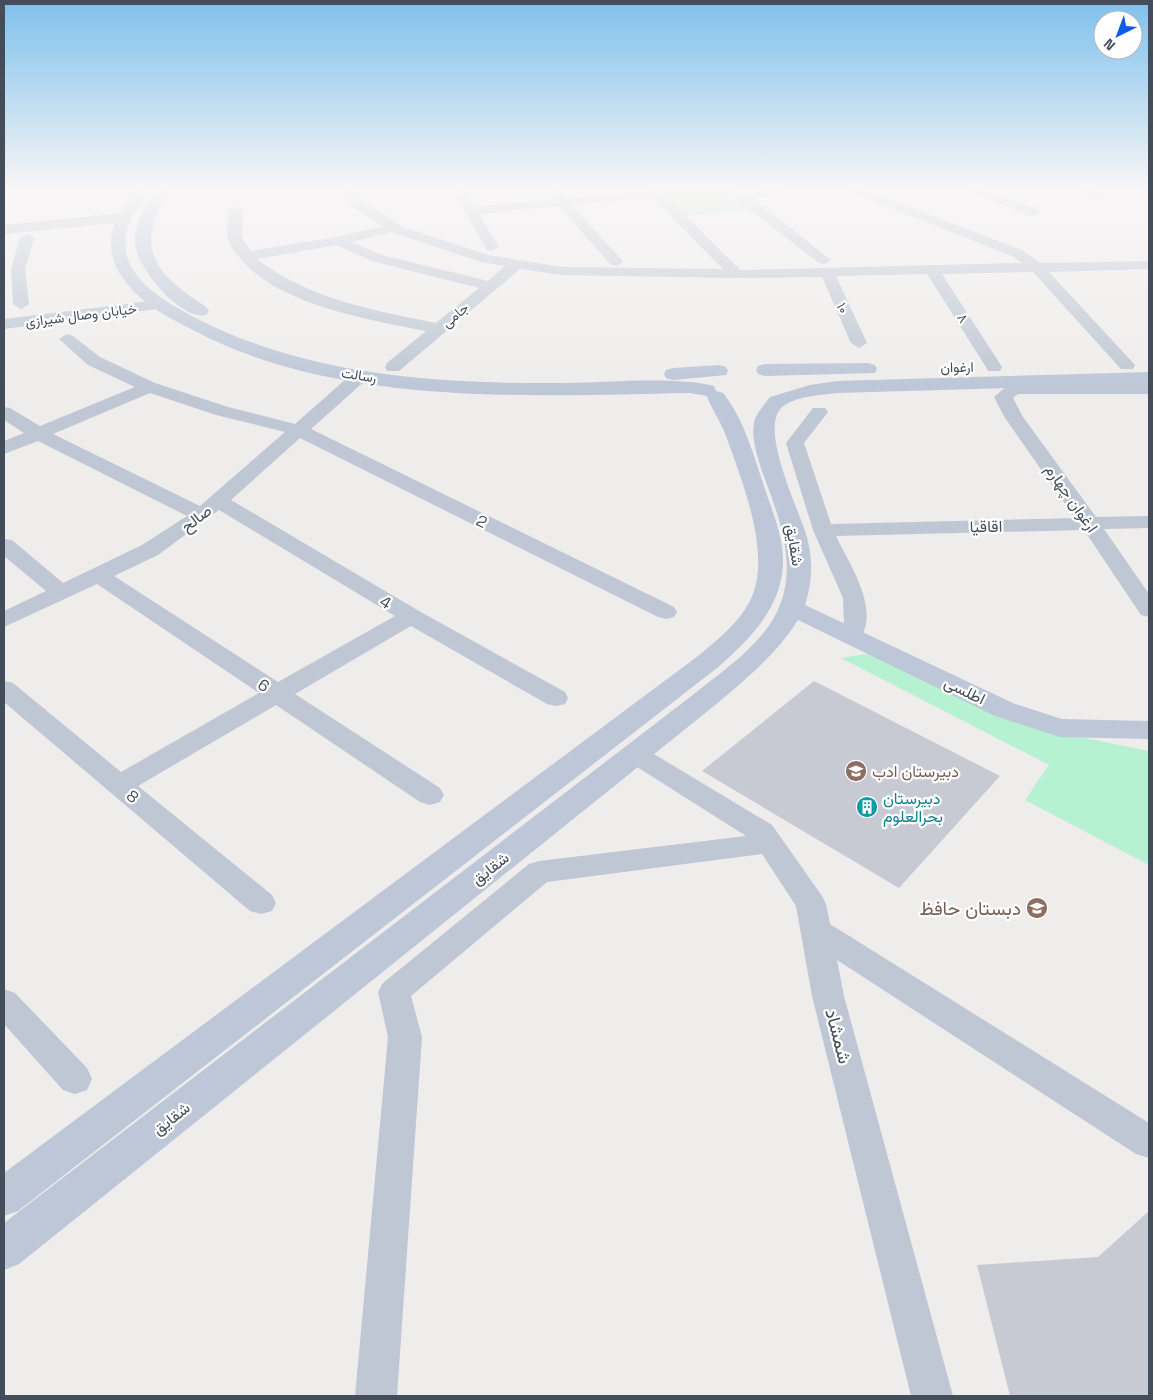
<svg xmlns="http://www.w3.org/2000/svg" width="1153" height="1400" viewBox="0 0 1153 1400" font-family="'Space Grotesk',Vazirmatn,sans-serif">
<rect width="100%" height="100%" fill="#efecec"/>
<g fill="#b6f1d1">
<polygon points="661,190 718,190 750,209 686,216"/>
<polygon points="878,652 1055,732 1149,751 1149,865 1025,800 1049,765 841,658"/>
</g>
<g fill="#c7cad3">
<polygon points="814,681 1000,776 899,888 702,771"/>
<polygon points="1149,1211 1149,1396 1010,1396 977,1265 1098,1257"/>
</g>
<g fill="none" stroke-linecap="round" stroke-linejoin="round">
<g fill="#bec7d3" fill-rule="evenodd">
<path d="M343 190H355L358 198 403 227 488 255 562 267 723 269 652 197 572 205 621 259 623 262 616 266 611 265 559 206 479 214 499 247 492 251 487 250 452 190H465L474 207 553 199 549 190H559L566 198 660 190 740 270 1022 263 1012 256 846 190H865L1022 250 1041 263 1149 261V269L1049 272 1135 365 1133 369H1121L1033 272 942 274 1002 367 1000 371H988L986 367 927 274 836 276 867 343 859 348 851 343 822 277 736 278 562 275 520 269 399 371H387L385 367 387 363 426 331C367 319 258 303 229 241 225 232 228 219 229 210L236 206 243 210 242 238 251 251 337 237 382 226 347 203ZM391 232 481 262 505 266 488 281 382 255 351 242ZM336 245 372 261 479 288 436 323C372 310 309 299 257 259Z"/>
<polygon points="720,190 737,190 746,195 763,190 785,190 755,200 831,260 824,264 819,263 740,202"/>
<polygon points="964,190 983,190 1038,209 1040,212 1033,216 1028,215"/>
<polygon points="1074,190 1094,190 1105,196 1099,200"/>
<polygon points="27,234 34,238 25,269 29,304 21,309 13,304 11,269 20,238"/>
<polygon points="159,300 164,302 167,305 164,308 4,329 4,319"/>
<path d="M67 334 73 336 100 357 155 383 228 407 295 424 355 371H367L370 375 367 379 311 429 674 607 677 612 674 617 666 619 658 617 300 438 231 500 419 611 565 692 568 698 565 704 556 706 547 704 411 626 295 694 440 788 444 795 440 802 430 805 420 802 276 705 138 786 272 895 276 903 272 911 261 914 250 911 4 702V681L13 683 121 772 259 693 97 584 4 627V611L46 591 4 556V539L12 540 63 583 142 545 187 516 38 441 4 454V441L24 433 4 420V407L10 408 40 426 135 387 88 365 59 339ZM150 393 216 415 285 432 200 506 53 434ZM219 510 395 616 278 682 114 576 158 555Z"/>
<path d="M1014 384H1149V394H1018L1013 398 1023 417 1096 517 1149 516V528L1104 529 1149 594V617L1141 615 1084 530 836 536C850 566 881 609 859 641L851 643 843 641 839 636 844 625 843 598 813 530 786 443 813 408H825L828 412 804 443 831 524 1075 518 1005 418 994 397 1008 385Z"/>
<polygon points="635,745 644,748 772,825 822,896 826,904 830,924 1149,1123 1149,1158 1136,1154 837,960 844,996 953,1396 911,1396 812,996 796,906 762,854 547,882 411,996 422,1037 397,1396 355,1396 388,1037 378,992 383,983 529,864 539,861 746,836 626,760 622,754 626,748"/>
<polygon points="4,989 15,993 87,1068 92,1079 87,1090 75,1094 63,1090 4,1024"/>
</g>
<g fill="#bdc7d7" fill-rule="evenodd">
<path d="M134 190H148C141 204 131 216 127 230 115 273 162 300 192 316 305 376 437 384 563 383 608 383 672 376 714 386L716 391 723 393C743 418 752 450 762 480 770 506 783 533 783 561 783 607 749 640 717 668L18 1211 4 1216V1173L698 656C717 640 738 624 750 601 773 556 742 481 726 436 723 426 708 402 707 396L690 393C530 396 334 407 189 328 175 321 160 313 147 303 122 284 102 255 115 223L4 234V225L120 213Z"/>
<path d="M156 190H170C132 249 155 273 206 307L209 311 206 315C181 321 136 267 135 243 134 223 145 207 156 190Z"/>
<polygon points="868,363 875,365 877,369 875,373 765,376 758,374 756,370 758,366 765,364"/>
<polygon points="719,365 726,367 728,371 726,375 673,380 666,378 664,374 666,370 673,368"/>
<path d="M1149 372V384L837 393C821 395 799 396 785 405 754 423 802 514 808 541 813 563 812 583 805 605L1015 704 1062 719 1149 721V739L1060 737 995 716 798 620C776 655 745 680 714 706L19 1264 4 1270V1223L694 694C721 672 753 651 772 621 802 572 780 520 762 471 757 455 750 436 755 419 758 411 765 404 770 397L810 385 837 381Z"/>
</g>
</g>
<linearGradient id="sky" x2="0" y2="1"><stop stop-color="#7ec0ec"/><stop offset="0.49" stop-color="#f8f6f6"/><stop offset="1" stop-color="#f8f6f6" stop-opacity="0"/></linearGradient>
<rect width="1153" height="386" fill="url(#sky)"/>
<defs>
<g id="school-disc" transform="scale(1.125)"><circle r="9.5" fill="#8d6e63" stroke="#fff"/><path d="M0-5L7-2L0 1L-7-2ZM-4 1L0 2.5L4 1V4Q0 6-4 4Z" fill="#fff"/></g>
<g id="building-disc" transform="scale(1.125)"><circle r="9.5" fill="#0f9aa8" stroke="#fff"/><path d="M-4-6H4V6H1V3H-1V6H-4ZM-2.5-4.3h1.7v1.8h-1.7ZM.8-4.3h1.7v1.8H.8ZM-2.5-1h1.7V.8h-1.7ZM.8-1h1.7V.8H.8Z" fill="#fff"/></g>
</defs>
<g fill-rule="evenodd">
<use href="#school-disc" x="856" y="771"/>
<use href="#building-disc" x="867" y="807"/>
<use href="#school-disc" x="1037" y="908"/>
</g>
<g text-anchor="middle" stroke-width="4.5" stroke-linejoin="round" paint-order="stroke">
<g font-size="14" fill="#434e5a" stroke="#fff">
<text transform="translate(843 308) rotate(65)" y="5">۱۰</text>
<text transform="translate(81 315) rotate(-7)" y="5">خیابان وصال شیرازی</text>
<text transform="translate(455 315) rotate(-40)" y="5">جامی</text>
<text transform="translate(963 318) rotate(57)" y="5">۸</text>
<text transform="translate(957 367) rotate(-1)" y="5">ارغوان</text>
<text transform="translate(359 375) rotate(9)" y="5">رسالت</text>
</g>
<g font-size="16" fill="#434e5a" stroke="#fff">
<text transform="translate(1072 498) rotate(55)" y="6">ارغوان چهارم</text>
<text transform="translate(196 518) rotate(-37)" y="6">صالح</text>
<text transform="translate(482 521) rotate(26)" y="6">2</text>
<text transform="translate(986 526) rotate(-1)" y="6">اقاقیا</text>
<text transform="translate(795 545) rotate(81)" y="6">شقایق</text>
<text transform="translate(386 602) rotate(31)" y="6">4</text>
<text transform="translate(264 685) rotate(34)" y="6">6</text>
<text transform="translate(965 690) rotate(26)" y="6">اطلسی</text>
<text transform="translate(133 796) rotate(40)" y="6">8</text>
<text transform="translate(490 868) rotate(-38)" y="6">شقایق</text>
<text transform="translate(171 1118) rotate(-38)" y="6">شقایق</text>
</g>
<g font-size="16" fill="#785e54" stroke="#fff" text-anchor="start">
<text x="872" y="777">دبیرستان ادب</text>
</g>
<g font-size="16" fill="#0d838f" stroke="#fff" text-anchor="start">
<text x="883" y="804">دبیرستان<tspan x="883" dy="18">بحرالعلوم</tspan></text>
</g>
<g font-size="19" fill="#785e54" stroke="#fff" text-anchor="end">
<text x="1021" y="915">دبستان حافظ</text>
</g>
<g font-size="19" fill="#434e5a" stroke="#fff">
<text transform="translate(839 1036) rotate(75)" y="7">شمشاد</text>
</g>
</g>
<rect width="1153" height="1400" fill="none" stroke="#434e5a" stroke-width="10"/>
<g transform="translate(1118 35) rotate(222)"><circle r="24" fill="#ffffff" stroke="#b4b8bd"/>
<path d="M0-4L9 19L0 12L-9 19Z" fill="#0e5ce7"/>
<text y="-8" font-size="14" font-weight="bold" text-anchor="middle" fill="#434e5a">N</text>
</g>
</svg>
